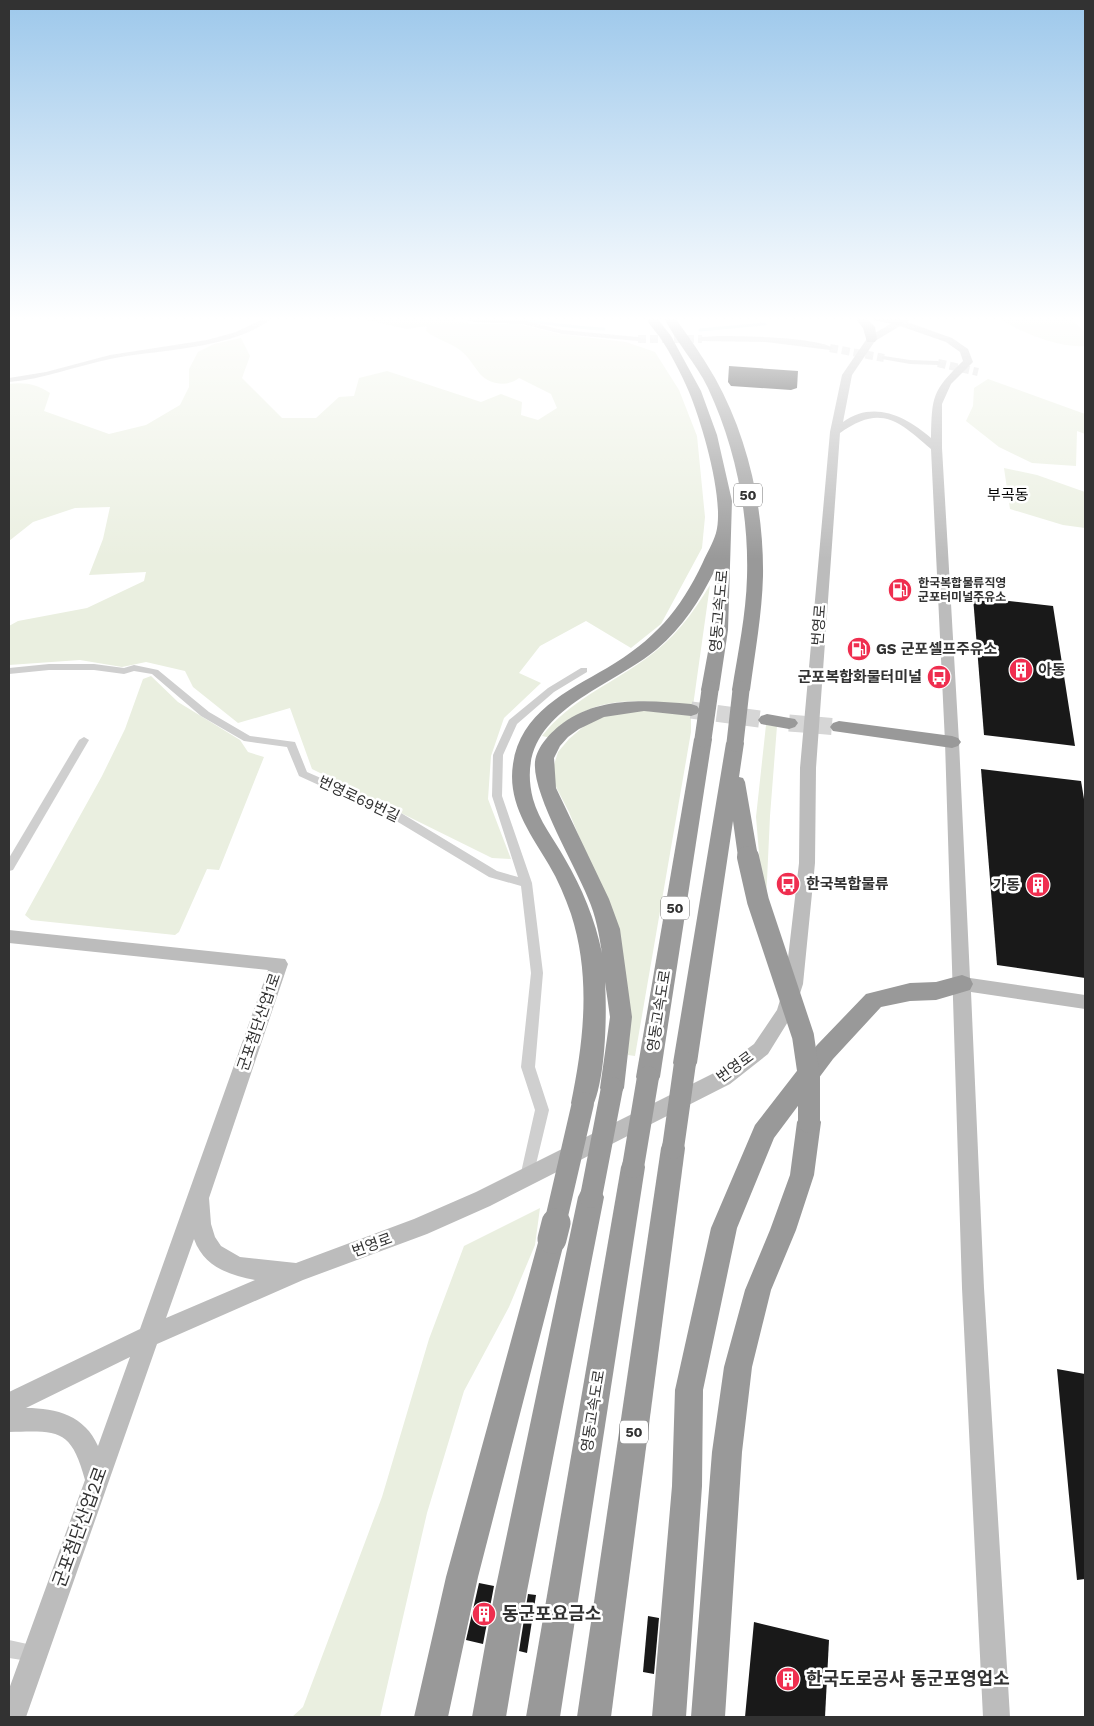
<svg xmlns="http://www.w3.org/2000/svg" width="1094" height="1726" viewBox="0 0 1094 1726" font-family="'Work Sans','Noto Sans KR',sans-serif">
<rect width="100%" height="100%" fill="#fff"/>
<g fill="#eaefe0">
<path d="M356 318H444L472 324H519L559 334 626 342 655 352 679 390 697 436 705 517 702 548 661 624 631 648 586 621 540 646 519 673 541 683 504 718 491 756 488 799 511 859 492 858 312 769 290 708 238 723 193 687 185 671 146 662 122 667 80 660 9 665V626L18 621 87 608 144 581 146 572 89 575 103 539 110 507 75 508 33 522 9 541V384C25 382 36 384 50 393L44 411 109 434 146 425 180 405 189 387V369L198 352 214 344 241 338 250 356 242 378 282 418H316L339 397 354 396 359 378 387 371 481 402 501 394 522 402 521 415 538 420 557 408 551 394 519 378C508 387 490 385 480 374 473 365 467 354 457 348 446 341 436 339 426 331L427 326 407 329Z"/>
<path d="M998 318H1070L1085 332V346C1058 348 1020 332 998 318Z"/>
<polygon points="988,379 1085,414 1085,434 1077,431 1076,466 1032,463 999,447 966,421 973,406 974,388"/>
<polygon points="1004,468 1037,475 1085,492 1085,528 1063,525 1010,509"/>
<path d="M710 585 693 706C656 702 616 695 581 713 570 719 560 730 551 738L542 736C569 701 609 685 644 660 673 640 692 615 710 585Z"/>
<polygon points="151,676 178,702 240,740 248,752 264,757 219,870 207,869 179,932 175,935 31,920 25,915 102,776 125,729 143,679"/>
<polygon points="636,710 691,715 691,732 635,1056 628,1055 629,1006 618,932 569,812 555,785 553,768 558,752 569,739 590,721 613,714"/>
<polygon points="766,725 777,726 770,816 766,902 760,865 756,817"/>
<polygon points="540,1208 535,1245 509,1307 464,1391 427,1513 380,1717 292,1717 303,1707 382,1497 429,1339 464,1246"/>
</g>
<g fill="none" stroke-linecap="round" stroke-linejoin="round">
<g stroke="#cce5ef" stroke-width="3">
<path d="M487 318C526 318 565 328 604 329"/>
<polyline points="700,330 765,324"/>
</g>
</g>
<g fill="#191919">
<polygon points="729,366 798,371 797,388 791,390 731,386 728,382"/>
<polygon points="973,597 1053,606 1075,746 984,735"/>
<polygon points="981,769 1081,781 1085,805 1085,978 997,965"/>
<polygon points="1057,1369 1085,1374 1085,1579 1077,1580"/>
<polygon points="479,1583 494,1586 483,1644 466,1640"/>
<polygon points="528,1594 536,1595 527,1653 519,1651"/>
<polygon points="648,1616 659,1618 654,1674 643,1672"/>
<polygon points="754,1622 829,1640 825,1717 745,1717"/>
</g>
<g fill="none" stroke-linecap="round" stroke-linejoin="round">
<g stroke="#d6d6d6" stroke-width="8" stroke-dasharray="8 4" stroke-linecap="butt">
<polyline points="638,339 702,339"/>
<polyline points="830,348 884,358"/>
<polyline points="938,363 978,372"/>
</g>
<g stroke="#d6d6d6" stroke-width="17" stroke-dasharray="17 9" stroke-linecap="butt">
<polyline points="691,710 767,720"/>
<polyline points="789,723 839,727"/>
</g>
<g fill="#cfcfcf" fill-rule="evenodd">
<path d="M265 318H272C233 350 158 349 110 359 76 366 44 379 9 382V378L46 372 110 355 207 340 236 332Z"/>
<polygon points="459,318 522,320 562,330 638,337 641,339 638,341 562,334 522,324 475,322"/>
<path d="M718 336C741 336 817 337 833 348L830 350 766 342 702 341 699 339 702 337Z"/>
<polygon points="884,356 910,360 938,361 941,363 938,365 910,364 882,359 881,358"/>
<polygon points="49,664 94,664 124,668 134,665 158,670 209,712 250,736 295,742 307,772 401,813 497,871 518,877 492,796 493,755 509,720 548,688 581,668 587,668 587,672 554,692 517,724 503,755 502,796 532,883 543,973 535,1067 549,1110 532,1181 527,1183 522,1181 520,1177 535,1110 521,1067 531,973 521,886 489,877 393,819 299,776 287,747 244,741 201,716 152,674 134,671 124,674 94,670 49,670 9,674 9,668"/>
<polygon points="84,737 89,740 13,870 9,871 9,858 79,740"/>
<polygon points="9,1640 41,1647 44,1653 41,1659 35,1662 9,1658"/>
</g>
<path fill="#bcbcbc" fill-rule="evenodd" d="M901 318H911L907 322 952 338 968 349 973 362 951 384 942 404V448L959 742 970 978 1085 995V1009L971 992 984 1288 1010 1717H983L962 1288 945 742 931 449C898 420 880 404 840 433L816 768 815 863 803 984 794 1012 768 1054 730 1084 490 1206 427 1234 303 1280 157 1344 26 1717H9V1689L85 1480C71 1428 58 1431 9 1432V1392L140 1329 268 970 9 943V930L285 959 288 964 209 1198 211 1224 215 1237 221 1246 240 1257 296 1263 414 1219 476 1192 716 1072 754 1044 777 1010 785 984 799 863 800 768 830 432 842 375 868 337ZM900 326 946 342 960 352 963 361C932 391 932 396 931 438 906 416 873 400 843 422L852 375 875 341ZM194 1239C204 1267 229 1275 255 1280L166 1318ZM130 1357 98 1446C85 1416 57 1408 26 1408Z"/>
<g fill="#999" fill-rule="evenodd">
<path d="M646 318H657L671 336 701 391 717 435 732 501 728 630 719 690 716 694 710 695 704 694 701 690 712 630 715 570C700 600 683 627 657 649 607 691 511 713 533 799 539 821 554 839 565 859 582 888 595 919 602 953 599 934 596 916 588 898 575 865 532 794 535 762 537 746 551 732 563 723 599 696 649 700 691 704L697 706 700 710 697 714 691 716 644 711 604 717 579 729 568 737 560 746 554 758 556 788 609 899 620 929 632 1017 624 1088 620 1095 612 1098 604 1095 600 1088 610 1017 605 982C607 1015 606 1081 591 1110L583 1113 575 1110 571 1103C584 1040 591 976 571 914 565 897 558 880 549 865 530 833 507 803 513 764 520 713 567 691 607 668 654 640 680 611 703 562 707 553 713 543 716 533 725 501 702 423 689 392 681 373 670 352 659 336 654 330 649 324 646 318Z"/>
<path d="M664 318H675C689 337 703 357 715 378 748 437 764 509 763 576 762 614 755 652 750 690L747 694 741 695 735 694 732 690C738 652 746 615 747 577 749 513 735 446 708 388 696 363 676 342 664 318Z"/>
<polygon points="855,318 866,318 875,327 877,339 875,342 867,342 863,328"/>
<polygon points="871,318 893,318 902,320 904,322 898,325 873,320"/>
<polygon points="767,714 795,719 798,723 795,727 789,729 761,724 758,720 761,716"/>
<polygon points="839,721 952,736 958,738 961,742 958,746 952,748 833,731 830,727 833,723"/>
<polygon points="703,733 709,735 712,739 660,1077 656,1084 648,1087 640,1084 636,1077 694,739 697,735"/>
<polygon points="735,737 741,739 744,743 739,777 743,778 745,782 758,857 755,862 748,864 741,862 738,857 733,821 697,1063 693,1070 685,1073 677,1070 673,1063 726,743 729,739"/>
<polygon points="962,975 970,978 973,984 970,990 936,1000 910,1001 881,1007 833,1059 774,1138 737,1228 703,1390 702,1486 686,1717 652,1717 672,1486 675,1390 711,1228 755,1125 817,1045 866,994 910,983 936,982"/>
<polygon points="809,1112 817,1115 821,1122 814,1175 796,1230 771,1290 752,1367 742,1452 725,1717 691,1717 712,1452 724,1367 745,1290 770,1230 790,1175 797,1122 801,1115"/>
<polygon points="673,1137 682,1140 685,1148 611,1717 577,1717 661,1148 664,1140"/>
<polygon points="633,1156 642,1159 645,1167 560,1717 526,1717 621,1167 624,1159"/>
<polygon points="591,1186 600,1189 604,1197 527,1591 506,1717 472,1717 495,1591 578,1197 582,1189"/>
<polygon points="552,1227 561,1231 565,1239 478,1577 448,1717 414,1717 446,1577 539,1239 543,1231"/>
</g>
<g stroke="#999" stroke-width="17">
<polyline points="703,739 710,690"/>
<polyline points="735,743 741,690"/>
</g>
<g stroke="#999" stroke-width="22">
<polyline points="748,857 758,901 803,1036 809,1077 809,1122"/>
<polyline points="673,1148 685,1063"/>
<polyline points="633,1167 648,1077"/>
<polyline points="591,1197 612,1088"/>
<polyline points="555,1224 583,1103"/>
</g>
<polyline stroke="#999" stroke-width="29" points="552,1239 556,1223"/>
</g>
<linearGradient id="sky" x2="0" y2="1"><stop stop-color="#9dc8eb"/><stop offset="0.57" stop-color="#fff"/><stop offset="1" stop-color="#fff" stop-opacity="0"/></linearGradient>
<rect width="1094" height="559" fill="url(#sky)"/>
<defs>
<g id="fuel-disc" transform="scale(1.25)"><circle r="9.5" fill="#ef2e4f" stroke="#fff"/><path d="M-5.5-6h7V0h2V4h1.3V-2.5L3-4.5l.8-.8L6-3V5H2.5V1h-1V6h-7ZM-4.2-4.7v3.2H.2V-4.7Z" fill="#fff"/></g>
<g id="building-disc" transform="scale(1.25)"><circle r="9.5" fill="#ef2e4f" stroke="#fff"/><path d="M-4-6H4V6H1V3H-1V6H-4ZM-2.5-4.3h1.7v1.8h-1.7ZM.8-4.3h1.7v1.8H.8ZM-2.5-1h1.7V.8h-1.7ZM.8-1h1.7V.8H.8Z" fill="#fff"/></g>
<g id="bus-disc" transform="scale(1.25)"><circle r="9.5" fill="#ef2e4f" stroke="#fff"/><path d="M-5-6H5V4H4V6H2V4H-2V6H-4V4H-5ZM-3.5-4V0h7V-4ZM-3.5 1.2v1.5H-2V1.2ZM2 1.2v1.5H3.5V1.2Z" fill="#fff"/></g>
</defs>
<g fill-rule="evenodd">
<use href="#fuel-disc" x="900" y="590"/>
<use href="#fuel-disc" x="859" y="649"/>
<use href="#building-disc" x="1021" y="670"/>
<use href="#bus-disc" x="939" y="677"/>
<use href="#bus-disc" x="788" y="884"/>
<use href="#building-disc" x="1038" y="885"/>
<use href="#building-disc" x="484" y="1614"/>
<use href="#building-disc" x="788" y="1679"/>
</g>
<g text-anchor="middle" stroke-width="5" stroke-linejoin="round" paint-order="stroke">
<g font-size="12" font-weight="bold" fill="#323232" stroke="#fff" text-anchor="start">
<text x="918" y="587">한국복합물류직영<tspan x="918" dy="14">군포터미널주유소</tspan></text>
</g>
<g fill="#fff" stroke="#707070" stroke-width="1">
<rect x="734" y="483.5" width="28" height="23" rx="4"/>
<rect x="661" y="896.5" width="28" height="23" rx="4"/>
<rect x="620" y="1420.5" width="28" height="23" rx="4"/>
</g>
<g font-size="14" font-weight="bold" fill="#323232">
<text x="748" y="500">50</text>
<text x="675" y="913">50</text>
<text x="634" y="1437">50</text>
</g>
<g font-size="15" fill="#000" stroke="#fff">
<text x="1008" y="500">부곡동</text>
</g>
<g font-size="15" fill="#323232" stroke="#fff">
<text transform="translate(719 611) rotate(-85)" y="5">영동고속도로</text>
<text transform="translate(819 625) rotate(-86)" y="5">번영로</text>
<text transform="translate(359 799) rotate(25)" y="5">번영로69번길</text>
<text transform="translate(659 1011) rotate(-81)" y="5">영동고속도로</text>
<text transform="translate(259 1022) rotate(-71)" y="5">군포첨단산업1로</text>
<text transform="translate(735 1067) rotate(-36)" y="5">번영로</text>
<text transform="translate(372 1245) rotate(-20)" y="5">번영로</text>
<text transform="translate(593 1411) rotate(-81)" y="5">영동고속도로</text>
</g>
<g font-size="15" font-weight="bold" fill="#323232" stroke="#fff" text-anchor="start">
<text x="876" y="654">GS 군포셀프주유소</text>
<text x="1038" y="675">아동</text>
<text x="922" y="682" text-anchor="end">군포복합화물터미널</text>
<text x="806" y="889">한국복합물류</text>
<text x="1020" y="890" text-anchor="end">가동</text>
</g>
<g font-size="18" fill="#323232" stroke="#fff">
<text transform="translate(80 1527) rotate(-70)" y="6">군포첨단산업2로</text>
</g>
<g font-size="18" font-weight="bold" fill="#323232" stroke="#fff" text-anchor="start">
<text x="502" y="1620">동군포요금소</text>
<text x="806" y="1685">한국도로공사 동군포영업소</text>
</g>
</g>
<rect width="1094" height="1726" fill="none" stroke="#323232" stroke-width="20"/>
</svg>
